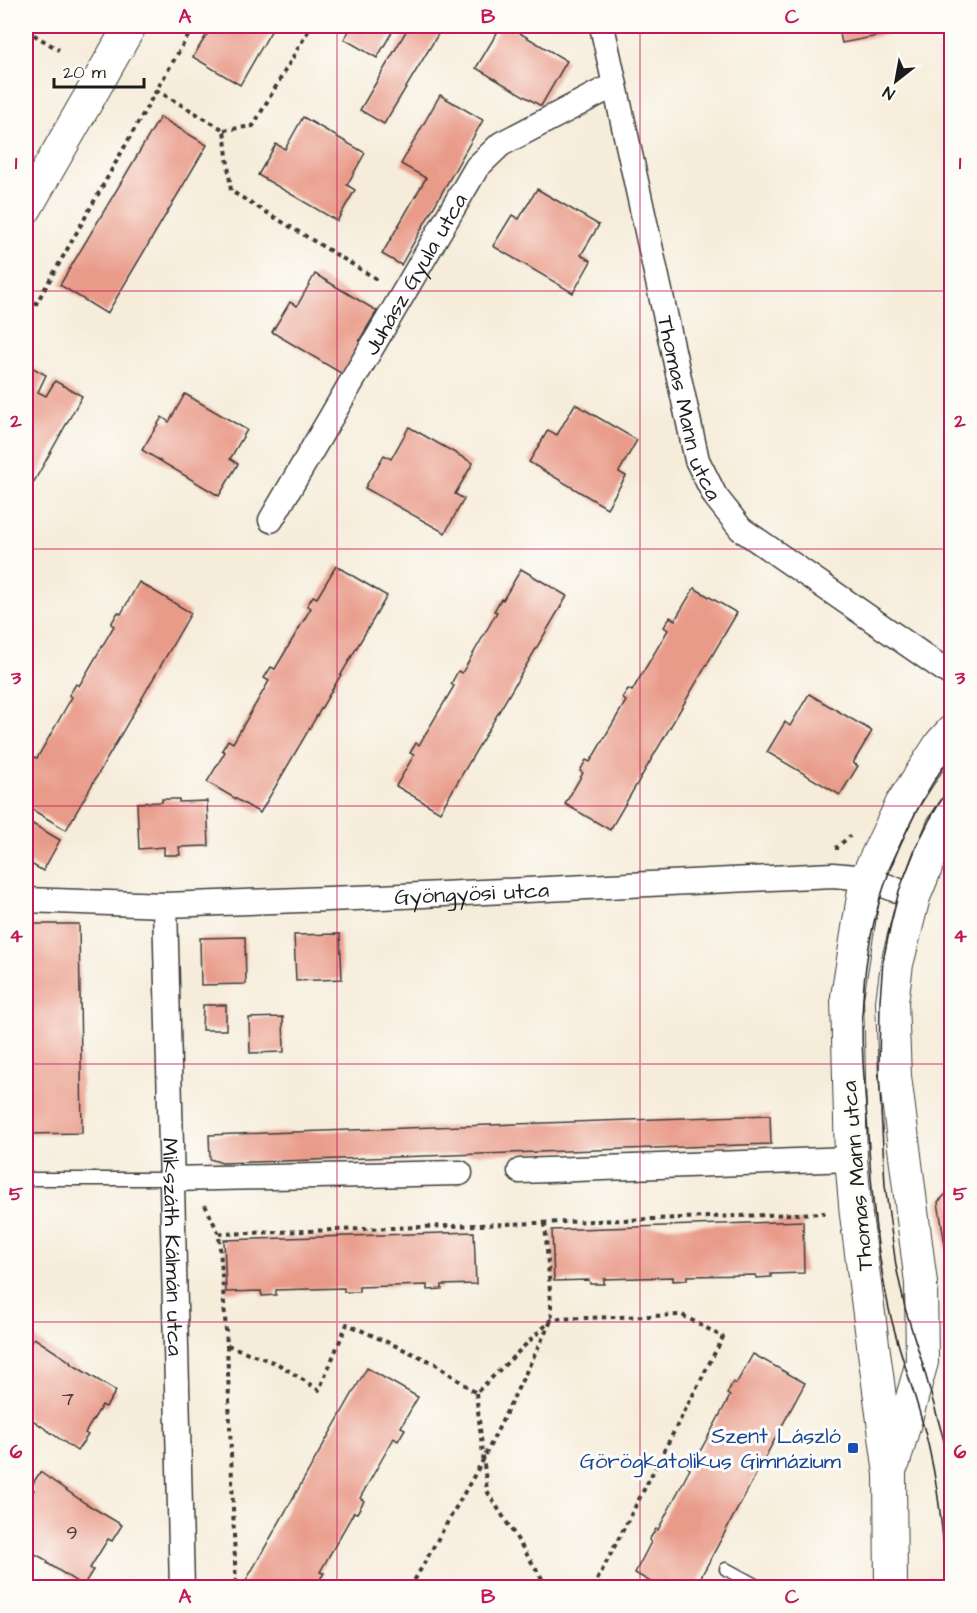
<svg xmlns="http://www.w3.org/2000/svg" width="977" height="1613" viewBox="0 0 977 1613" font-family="'Architects Daughter',sans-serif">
<rect width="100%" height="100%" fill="#fdfcf7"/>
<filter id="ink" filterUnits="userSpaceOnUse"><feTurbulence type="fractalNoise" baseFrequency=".0167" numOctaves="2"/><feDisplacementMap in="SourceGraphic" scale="12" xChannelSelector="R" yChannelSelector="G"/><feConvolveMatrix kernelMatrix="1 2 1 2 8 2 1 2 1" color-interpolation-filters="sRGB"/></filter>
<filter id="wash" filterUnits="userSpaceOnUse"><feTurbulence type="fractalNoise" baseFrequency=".008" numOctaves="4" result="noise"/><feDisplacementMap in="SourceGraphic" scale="24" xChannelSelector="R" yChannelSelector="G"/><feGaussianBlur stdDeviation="1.35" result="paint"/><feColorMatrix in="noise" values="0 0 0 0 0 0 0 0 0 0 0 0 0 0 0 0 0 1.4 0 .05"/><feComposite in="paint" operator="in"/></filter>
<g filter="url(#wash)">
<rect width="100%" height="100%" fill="#f6ecda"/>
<g id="blocks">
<g fill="#e99b8a">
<polygon points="212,26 274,26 240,85 193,57"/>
<polygon points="352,26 393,26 395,27 377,58 344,39"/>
<polygon points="409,26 443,26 384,124 360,110"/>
<polygon points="501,26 508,26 567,61 541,106 476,68"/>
<polygon points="838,26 925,26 925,27 842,43"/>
<polygon points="440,95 483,120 401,265 382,254 426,178 401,164"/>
<polygon points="160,117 207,145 107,314 60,285"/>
<polygon points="303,117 365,153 347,185 355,190 337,221 258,175 276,144 285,149"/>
<polygon points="537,189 599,225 581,255 591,261 573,293 493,246 512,215 519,219"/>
<polygon points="315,274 377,311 359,341 368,346 349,378 272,332 290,302 297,306"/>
<polygon points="26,364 46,375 38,392 46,396 55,381 82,396 26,496"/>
<polygon points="185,394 247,430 230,459 238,464 219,496 142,450 162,417 169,422"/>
<polygon points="575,404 637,440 619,472 626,476 607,508 529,462 548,430 557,435"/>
<polygon points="409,427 473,463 455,494 464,499 445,533 365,488 384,455 391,459"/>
<polygon points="336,566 387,596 260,813 207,782 225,752 222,750 228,740 233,743 269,681 264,678 271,667 275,669 311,608 307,606 313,596 317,598"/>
<polygon points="521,569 567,596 440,812 396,786 414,755 410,753 416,743 419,745 454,686 451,684 458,671 462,673 497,612 494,611 501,599 503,600"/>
<polygon points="139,582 191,613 66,830 26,806 26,779 31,769 28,767 34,757 37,758 72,697 69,695 76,684 79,686 114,626 111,624 118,612 121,614"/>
<polygon points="694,588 737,613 610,830 565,804 583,773 580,771 586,760 590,762 626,701 622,698 628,689 632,691 668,630 664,627 670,617 675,620"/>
<polygon points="809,694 872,731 853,763 858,766 840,795 767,752 785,722 790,726"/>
<polygon points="162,799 179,799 179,802 207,801 209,846 179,847 180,855 164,855 164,847 139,849 137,803 162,802"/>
<polygon points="26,820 60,840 43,871 26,861"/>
<polygon points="26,924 79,924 82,1133 26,1134 27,976 26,976"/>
<polygon points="340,934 342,979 296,981 294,935"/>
<polygon points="245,937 246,984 201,985 200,938"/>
<polygon points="203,1005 226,1005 226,1030 202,1030"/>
<polygon points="283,1017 284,1052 250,1053 249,1018"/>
<polygon points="770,1115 771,1144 222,1163 210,1159 209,1135"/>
<polygon points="952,1188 952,1254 946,1251 938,1202"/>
<polygon points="803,1221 804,1273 771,1274 771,1277 756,1278 756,1275 687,1276 687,1280 673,1281 673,1277 604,1279 604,1284 590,1284 589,1280 554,1281 552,1230"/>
<polygon points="474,1232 476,1284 442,1285 442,1289 427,1290 427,1285 359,1287 359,1292 344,1292 344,1288 276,1290 276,1295 262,1296 261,1291 226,1292 224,1240"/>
<polygon points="34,1338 71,1362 70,1363 116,1391 106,1407 102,1405 85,1433 88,1435 77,1451 34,1421 33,1422 26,1418 26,1359 28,1355 26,1351"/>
<polygon points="753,1354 805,1383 695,1588 661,1588 635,1573 651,1542 649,1540 656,1529 658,1530 690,1469 688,1467 693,1456 697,1457 730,1396 727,1394 733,1382 736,1384"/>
<polygon points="367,1368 418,1397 401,1427 405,1429 398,1441 394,1438 360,1498 364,1501 357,1513 354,1512 320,1572 324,1573 316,1586 313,1584 311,1588 243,1586"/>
<polygon points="40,1472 85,1503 122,1525 112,1541 108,1539 90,1568 93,1570 83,1586 47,1563 48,1561 26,1549 26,1503 34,1490 30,1488"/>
</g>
</g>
</g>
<g filter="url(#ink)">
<use href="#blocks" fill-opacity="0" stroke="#3d3b38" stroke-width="1.5"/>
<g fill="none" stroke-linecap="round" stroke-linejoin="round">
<g stroke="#3d3b38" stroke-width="15">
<g id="service">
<polyline points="26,1179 170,1179"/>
<polyline points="726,1569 761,1588"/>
</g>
</g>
<g stroke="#3d3b38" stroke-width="27">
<g id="minor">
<path id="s1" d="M602 26 697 460 715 496 741 529 952 675"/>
<path id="s2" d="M271 520 477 167 501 144 614 85"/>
<path id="s3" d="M26 900 165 905 381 897 833 875 866 878 914 897"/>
<path id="s4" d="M165 905 182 1588"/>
<polyline points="520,1171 851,1159"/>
<polyline points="170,1179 460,1173"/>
</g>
</g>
<g stroke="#3d3b38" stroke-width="34">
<g id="tertiary">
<polyline points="26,208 130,26"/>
<polyline points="894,1462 922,1362 921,1283 895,1076 892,1002 897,964 914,897 943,826 952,813"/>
<polyline points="891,1588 890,1474 856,1215 851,1159 847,997 866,878 902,803 941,743 952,731"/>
</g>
</g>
<g stroke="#3d3b38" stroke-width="4" stroke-dasharray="4.5 4.5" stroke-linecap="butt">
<polyline points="26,30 59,50"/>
<polyline points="156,90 224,130 231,191 380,281"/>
<polyline points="224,130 253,126 311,26"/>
<path d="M26 321C83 224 136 123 194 26"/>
<polyline points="837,850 837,847 850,836"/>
<polyline points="205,1205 219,1234 227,1345 278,1364 319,1390 347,1324 436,1364 476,1393 552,1319 682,1315 723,1337 593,1588"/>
<polyline points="219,1234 825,1213"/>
<polyline points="227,1345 236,1588"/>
<polyline points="476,1393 487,1491 548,1588"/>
<polyline points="410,1588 483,1460 552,1319 545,1223"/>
</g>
<use href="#service" stroke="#fff" stroke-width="12"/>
<use href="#minor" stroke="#fff" stroke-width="24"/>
<use href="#tertiary" stroke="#fff" stroke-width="32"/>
<g stroke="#1c1c1c" stroke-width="1.5">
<polyline points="952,782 930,819 915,849 899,891 891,923 883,961 880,1000 879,1072 885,1185 896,1266 905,1308 922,1362 946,1448 952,1484"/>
<path d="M947 1588C944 1542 940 1497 930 1453 920 1404 900 1358 889 1309 876 1249 872 1195 868 1134 865 1089 860 1043 863 998 868 909 901 826 952 754"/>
</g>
</g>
</g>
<path fill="none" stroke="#c2185b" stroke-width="1.5" stroke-opacity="0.55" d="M337 26V1588M640 26V1588M26 291H952M26 549H952M26 806H952M26 1064H952M26 1322H952"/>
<rect fill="#1a4fb4" stroke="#fdfcf7" stroke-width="2" x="847" y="1442" width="12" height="12" rx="3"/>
<g text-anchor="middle" stroke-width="6" stroke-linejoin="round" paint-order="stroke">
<g font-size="20" fill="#4f3c38">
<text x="68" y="1405">7</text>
<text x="72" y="1539">9</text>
</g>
<g font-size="22" fill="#1c1c1c" stroke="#fdfcf7">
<text dy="8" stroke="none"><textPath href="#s2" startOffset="285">Juhász Gyula utca</textPath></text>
<text dy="8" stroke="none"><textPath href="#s1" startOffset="392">Thomas Mann utca</textPath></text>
<text dy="8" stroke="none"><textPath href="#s3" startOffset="446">Gyöngyösi utca</textPath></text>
<text transform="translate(856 1176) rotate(-95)" y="8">Thomas Mann utca</text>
<text dy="8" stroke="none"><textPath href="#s4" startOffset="342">Mikszáth Kálmán utca</textPath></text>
</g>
<g font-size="22" fill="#164399" stroke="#fdfcf7" text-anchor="end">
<text x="841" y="1443">Szent László<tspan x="841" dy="25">Görögkatolikus Gimnázium</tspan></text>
</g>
</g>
<rect width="977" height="1613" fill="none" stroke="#fdfcf7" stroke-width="66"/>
<g transform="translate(896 81) rotate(211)" stroke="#fdfcf7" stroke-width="4.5" paint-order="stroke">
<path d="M0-4.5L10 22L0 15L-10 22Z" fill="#1c1c1c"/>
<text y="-9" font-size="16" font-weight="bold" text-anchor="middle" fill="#1c1c1c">N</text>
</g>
<path d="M54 78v9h90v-9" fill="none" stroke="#1c1c1c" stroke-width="3"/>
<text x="63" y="78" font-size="18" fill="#1c1c1c" stroke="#fdfcf7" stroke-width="4.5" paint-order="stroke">20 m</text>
<rect x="33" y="33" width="911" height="1547" fill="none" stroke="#c2185b" stroke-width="2"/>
<g font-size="20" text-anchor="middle" font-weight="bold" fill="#c2185b">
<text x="185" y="23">A</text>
<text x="488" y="23">B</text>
<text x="792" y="23">C</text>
<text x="16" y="169">1</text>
<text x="960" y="169">1</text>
<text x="16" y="427">2</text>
<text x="960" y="427">2</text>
<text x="16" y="684">3</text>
<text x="960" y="684">3</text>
<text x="16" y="942">4</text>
<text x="960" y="942">4</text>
<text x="16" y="1200">5</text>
<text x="960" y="1200">5</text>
<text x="16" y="1458">6</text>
<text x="960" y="1458">6</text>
<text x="185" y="1603">A</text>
<text x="488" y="1603">B</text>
<text x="792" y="1603">C</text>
</g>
</svg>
